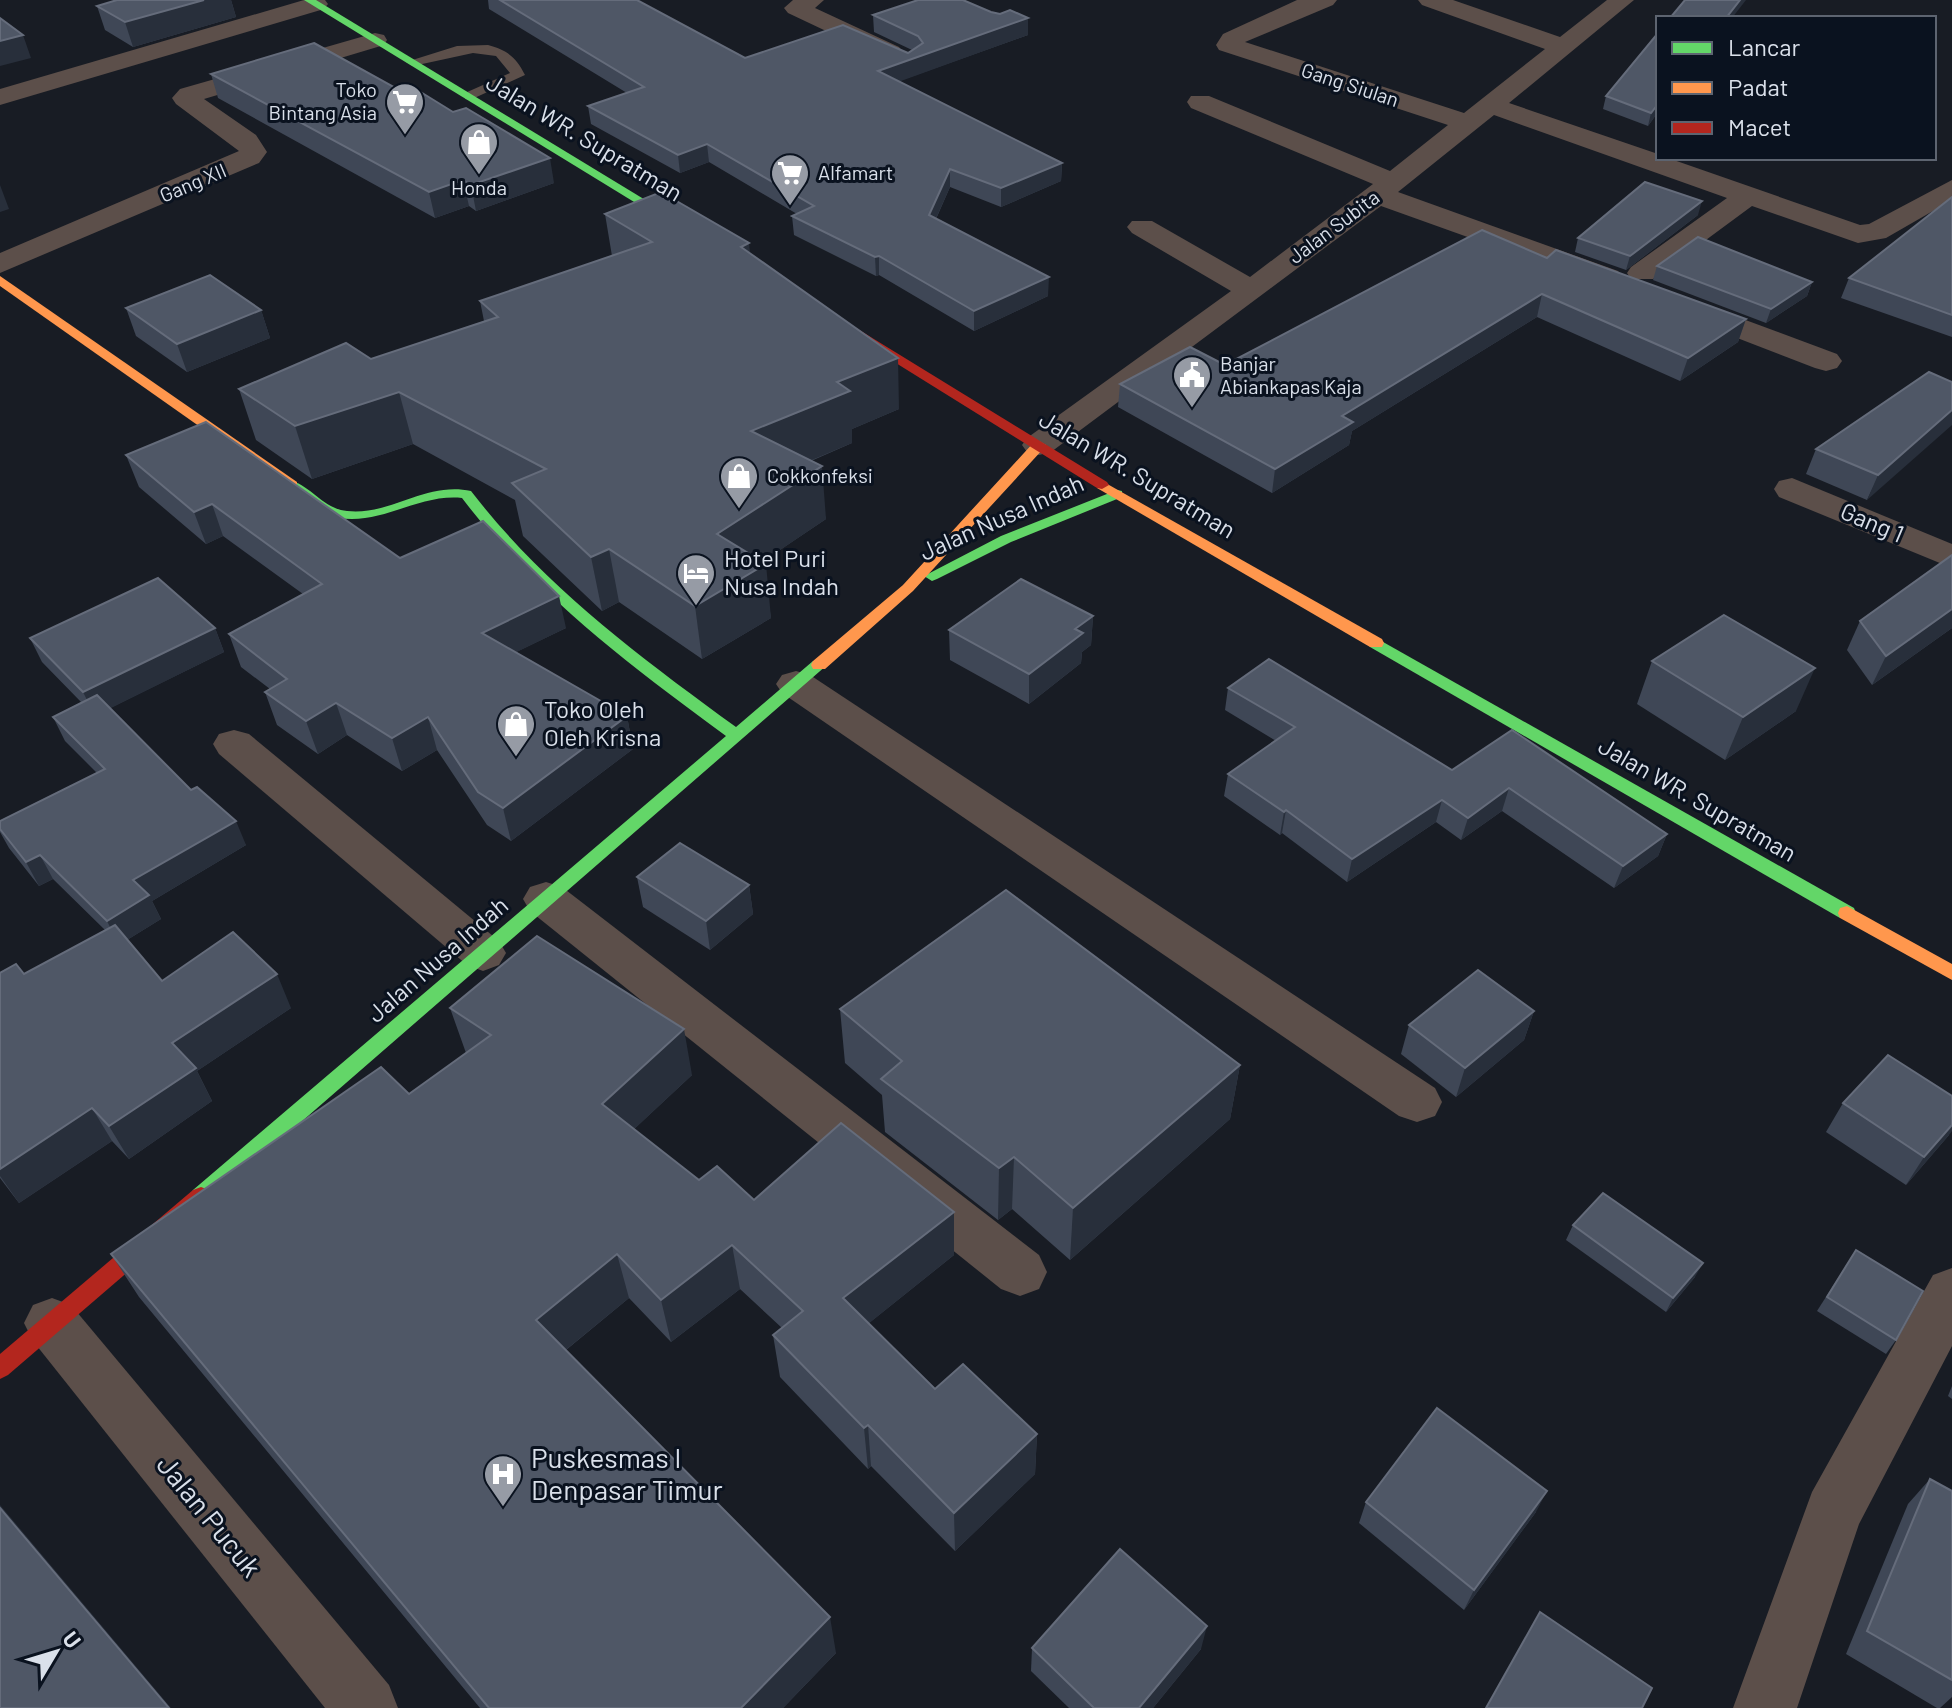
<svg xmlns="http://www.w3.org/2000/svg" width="1952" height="1708" viewBox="0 0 1952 1708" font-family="Barlow,sans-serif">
<rect width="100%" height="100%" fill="#181c24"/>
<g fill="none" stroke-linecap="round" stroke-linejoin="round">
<path fill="#5c4f4a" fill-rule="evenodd" d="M488 45C507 50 516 57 525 75L470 100 465 99V93L510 73 496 56 473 53 413 66 406 62 457 46Z"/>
<g fill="#5c4f4a" fill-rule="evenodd">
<polygon points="304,0 325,0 328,4 324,9 0,105 0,89"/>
<polygon points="793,0 824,0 815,8 899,47 903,52 899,57 881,57 788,13 784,8"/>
<polygon points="1297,0 1337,0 1333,5 1245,42 1464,113 1545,49 1422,5 1418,0 1453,0 1560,37 1607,0 1634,0 1509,103 1658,154 1658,158 1668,158 1860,225 1869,224 1952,180 1952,200 1886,238 1858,243 1752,206 1653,279 1631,279 1627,273 1631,267 1727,198 1494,115 1398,192 1618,271 1622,277 1618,283 1596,283 1381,206 1051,452 1039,455 1027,452 1022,445 1027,438 1231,291 1132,233 1127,227 1132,221 1152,221 1250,277 1373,184 1191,108 1187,102 1191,96 1209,96 1390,171 1448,125 1219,50 1216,45 1223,34"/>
<polygon points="375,33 384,35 387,40 384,45 204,99 256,135 267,152 259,163 0,273 0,253 239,151 176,104 172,98 180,89"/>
<polygon points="1686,298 1837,354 1842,361 1837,368 1826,371 1815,368 1675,314 1670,307 1675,300"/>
<polygon points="1792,478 1952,544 1952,568 1779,497 1774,489 1779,481"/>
<polygon points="796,671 810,675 1435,1088 1442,1102 1435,1116 1417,1122 1399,1116 782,693 776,684 782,675"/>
<polygon points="234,730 249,734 499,941 506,953 499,965 483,971 467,965 219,754 213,744 219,734"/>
<polygon points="546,882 562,887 1039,1255 1047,1272 1039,1289 1020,1296 1001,1289 530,911 523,899 530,887"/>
<polygon points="1952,1268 1952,1346 1859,1524 1797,1708 1733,1708 1812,1492 1933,1275"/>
<polygon points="52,1298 71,1305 389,1685 398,1708 325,1708 33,1341 24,1323 33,1305"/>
</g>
<g fill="#63d668" fill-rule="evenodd">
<polygon points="304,0 316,0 698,232 688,235"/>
<path d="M292 481C312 487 324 509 347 511 390 516 426 481 471 491 545 587 639 656 736 727L813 661H825L827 665 209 1202 201 1205 193 1202 190 1196 193 1190 726 736C629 665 535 594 462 498 413 493 372 534 322 513 309 508 298 496 287 488L285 485Z"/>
<polygon points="1117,490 1122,491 1122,497 1011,542 937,579 932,581 924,576 1001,536"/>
<polygon points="1376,638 1854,908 1856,913 1854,918 1840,918 1370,647 1368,643 1370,639"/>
</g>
<g fill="#ff974d" fill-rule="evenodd">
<polygon points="0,276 297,482 297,488 287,488 0,286"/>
<polygon points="1039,441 1046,445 1044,448 913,591 825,669 813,669 811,665 813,661 903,585 1034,442"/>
<polygon points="1102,481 1382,639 1384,643 1382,647 1370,647 1097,488 1097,482"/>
<polygon points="1847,906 1952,964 1952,980 1840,918 1838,913 1840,908"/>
</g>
<g fill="#b3261e" fill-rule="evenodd">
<polygon points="843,320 1107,482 1109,485 1102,489 1097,488 838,327 838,321"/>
<polygon points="201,1187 209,1190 212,1196 209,1202 8,1375 0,1379 0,1354 193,1190"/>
</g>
</g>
<g fill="#3f4756">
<polygon points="117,0 231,0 236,17 133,47 105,30 97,6"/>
<polygon points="488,0 637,0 745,58 908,53 912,50 874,32 873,15 991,12 1028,18 1028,35 899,81 1062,163 1061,181 1001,207 950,187 936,219 1048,296 974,331 879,275 876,276 794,235 792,216 797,214 709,162 680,173 591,124 588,106 627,93 489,9"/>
<polygon points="211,74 554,183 476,211 469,206 435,218 218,98"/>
<polygon points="1606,96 1658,112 1648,126 1603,109"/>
<polygon points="1952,197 1952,337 1841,298 1849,278"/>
<polygon points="605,214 750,253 899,409 852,429 852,443 811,461 826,519 762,562 771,618 702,659 619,602 602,611 523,536 515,500 413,444 312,479 256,440 239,389 371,359 484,321 480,301 612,256"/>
<polygon points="1698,215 1626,270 1575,252 1578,238"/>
<polygon points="1547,258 1746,319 1738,342 1680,381 1537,317 1352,431 1349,445 1272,493 1118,407 1120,384 1225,365"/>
<polygon points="1657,266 1812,282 1807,296 1766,323 1653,280"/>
<polygon points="126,308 261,310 270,338 187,372 136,336"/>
<polygon points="1929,372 1867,500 1806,474 1816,449"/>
<polygon points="126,455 400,558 566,628 516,652 627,716 633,749 511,841 487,825 437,750 402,771 347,735 318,754 277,725 265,692 270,689 241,667 229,634 303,594 223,536 206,544 139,487"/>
<polygon points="1952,555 1952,628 1872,685 1847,650 1860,621"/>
<polygon points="1093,616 1091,645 1082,652 1081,663 1029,704 950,660 949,630"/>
<polygon points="215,628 224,652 110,708 246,845 152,901 161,919 127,940 162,981 291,1008 197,1071 212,1101 129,1159 112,1141 19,1203 0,1178 0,973 24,974 105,930 53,879 39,886 9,848 0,832 0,821 97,773 65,741 53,717 81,702 42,662 30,638"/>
<polygon points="1652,661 1796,711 1725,760 1637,704"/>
<polygon points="1228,688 1452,770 1667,834 1658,856 1614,888 1502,811 1461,840 1436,822 1347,882 1282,833 1280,835 1224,796 1228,774 1276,741 1225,710"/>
<polygon points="637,877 749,885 753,914 710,950 643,907"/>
<polygon points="450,1008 692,1075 634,1129 699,1180 754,1200 954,1255 869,1323 935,1389 1037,1434 1035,1474 955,1551 871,1466 868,1469 780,1377 773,1335 782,1328 740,1289 671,1342 629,1298 566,1350 836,1653 783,1708 480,1708 139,1297 111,1254 409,1094 466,1053"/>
<polygon points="840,1009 1240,1065 1230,1119 1070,1260 1012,1209 998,1220 885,1132 882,1095 845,1063"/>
<polygon points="1534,1011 1524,1040 1456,1097 1401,1054 1409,1025"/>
<polygon points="1843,1103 1949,1135 1906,1185 1826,1132"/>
<polygon points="1573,1225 1695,1277 1666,1312 1566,1240"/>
<polygon points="1856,1250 1896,1340 1886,1354 1817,1311"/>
<polygon points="1952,1386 1952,1399 1948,1396"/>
<polygon points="1930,1479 1952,1491 1952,1697 1940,1708 1937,1708 1846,1654 1908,1504"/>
<polygon points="1366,1502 1536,1512 1464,1610 1359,1523"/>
<polygon points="1032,1648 1201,1649 1153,1708 1069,1708 1031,1671"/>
</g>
<g fill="#282f3b">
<polygon points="204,0 231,0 236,17 133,47 125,22"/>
<polygon points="1740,0 1746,0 1732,18 1726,18"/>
<polygon points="1028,18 1028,35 879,89 878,71"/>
<polygon points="23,35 31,58 0,66 0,41"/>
<polygon points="1658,104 1658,112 1648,126 1651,113"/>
<polygon points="707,144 709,162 680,173 678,155"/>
<polygon points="550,158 554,183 476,211 471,185"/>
<polygon points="1062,163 1061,181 1001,207 1001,188"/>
<polygon points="950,169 950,187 929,234 929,215"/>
<polygon points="463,180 469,206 435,218 429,192"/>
<polygon points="0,185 9,209 0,212"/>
<polygon points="1702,201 1698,215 1626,270 1630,256"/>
<polygon points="749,243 754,293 741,247"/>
<polygon points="879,256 879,275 876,276 875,257"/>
<polygon points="1049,277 1048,296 974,331 974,311"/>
<polygon points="1812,282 1807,296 1766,323 1771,309"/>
<polygon points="1542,294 1537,317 1352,431 1349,445 1272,493 1275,469 1342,416"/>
<polygon points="261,310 270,338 187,372 177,344"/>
<polygon points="1746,319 1738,342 1680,381 1688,358"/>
<polygon points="898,358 899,409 852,429 852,443 757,483 751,431 837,382"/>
<polygon points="399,392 413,444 312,479 295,426"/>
<polygon points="1952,410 1952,425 1867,500 1878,475"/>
<polygon points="822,466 826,519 724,588 717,534"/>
<polygon points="212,504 223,536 206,544 194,512"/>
<polygon points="609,549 619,602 602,611 591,557"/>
<polygon points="766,564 771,618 702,659 695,606"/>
<polygon points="559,596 566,628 490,665 482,633"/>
<polygon points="1952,609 1952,628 1872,685 1886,656"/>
<polygon points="1093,616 1091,645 1082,652 1081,663 1029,704 1029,674 1075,629"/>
<polygon points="215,628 224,652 95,716 83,692"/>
<polygon points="1815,668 1796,711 1725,760 1743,717"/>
<polygon points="336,703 347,735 318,754 306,721"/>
<polygon points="627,716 633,749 511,841 503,808"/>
<polygon points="428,717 437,750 402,771 392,738"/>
<polygon points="1509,788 1502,811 1461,840 1468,818"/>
<polygon points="1442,800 1436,822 1347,882 1352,859"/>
<polygon points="1286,810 1282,833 1280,835 1284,812"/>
<polygon points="236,821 246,845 152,901 161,919 119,945 107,921 133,880"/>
<polygon points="1667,834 1658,856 1614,888 1623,866"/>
<polygon points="40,855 53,879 39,886 26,862"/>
<polygon points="749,885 753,914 710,950 706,921"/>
<polygon points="277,974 291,1008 197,1071 212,1101 129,1159 109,1126 172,1043"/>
<polygon points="1534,1011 1524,1040 1456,1097 1465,1068"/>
<polygon points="684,1029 692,1075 613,1149 602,1104"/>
<polygon points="1240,1065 1230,1119 1070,1260 1073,1208"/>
<polygon points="92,1108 112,1141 19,1203 0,1176 0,1169"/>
<polygon points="1952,1125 1952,1131 1949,1135 1906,1185 1924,1157"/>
<polygon points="1014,1157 1012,1209 998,1220 999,1168"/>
<polygon points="954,1212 954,1255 848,1340 843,1298"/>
<polygon points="732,1245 740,1289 671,1342 661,1300"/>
<polygon points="617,1254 629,1298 551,1362 536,1320"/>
<polygon points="1703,1263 1695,1277 1666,1312 1673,1298"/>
<polygon points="868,1425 871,1466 868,1469 864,1428"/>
<polygon points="1037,1434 1035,1474 955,1551 954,1513"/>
<polygon points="1547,1491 1536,1512 1464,1610 1474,1590"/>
<polygon points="0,1505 171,1708 169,1708 0,1508"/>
<polygon points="830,1617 836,1653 783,1708 741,1708"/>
<polygon points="1207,1626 1201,1649 1153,1708 1139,1708"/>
</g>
<g fill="#4f5766" stroke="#656c7b" stroke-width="2">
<polygon points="117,0 204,0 125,22 97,6"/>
<polygon points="500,0 637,0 745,58 843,25 908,53 923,43 918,36 873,15 918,0 963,0 991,12 1000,14 1010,10 1028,18 878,71 1062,163 1001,188 950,169 929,215 1049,277 974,311 879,256 875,257 792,216 814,206 707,144 678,155 588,106 644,87"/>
<polygon points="1685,0 1740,0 1726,18 1670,18"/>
<polygon points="0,18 23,35 0,41"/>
<polygon points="1658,33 1658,104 1651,113 1606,96"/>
<polygon points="314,43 408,95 419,91 453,112 466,108 550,158 471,185 463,180 429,192 211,74"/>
<polygon points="1645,182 1702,201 1630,256 1578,238"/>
<polygon points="661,192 749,243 741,247 898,358 837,382 850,391 751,431 822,466 717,534 766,564 695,606 609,549 591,557 512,483 546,469 399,392 295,426 239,389 346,343 371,359 498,317 480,301 652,242 605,214"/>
<polygon points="1952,197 1952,315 1849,278"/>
<polygon points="1482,230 1547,258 1556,250 1746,319 1688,358 1542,294 1342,416 1353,422 1275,469 1120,384 1190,347 1225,365"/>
<polygon points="1698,237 1812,282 1771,309 1657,266"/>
<polygon points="210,275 261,310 177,344 126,308"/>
<polygon points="1929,372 1952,382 1952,410 1878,475 1816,449"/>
<polygon points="206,422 400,558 483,521 559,596 482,633 627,716 503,808 478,792 428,717 392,738 336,703 306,721 265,692 287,679 229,634 322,584 212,504 194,512 126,455"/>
<polygon points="1952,555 1952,609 1886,656 1860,621"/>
<polygon points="158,578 215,628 83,692 30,638"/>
<polygon points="1021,579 1093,616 1075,629 1083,633 1029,674 949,630"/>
<polygon points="1724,615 1815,668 1743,717 1652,661"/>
<polygon points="1269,659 1452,770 1512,730 1667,834 1623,866 1509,788 1468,818 1442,800 1352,859 1286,810 1284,812 1228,774 1295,727 1228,688"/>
<polygon points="97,695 191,790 197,787 236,821 133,880 149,895 107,921 40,855 26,862 0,829 0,821 105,769 53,717"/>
<polygon points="680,843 749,885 706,921 637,877"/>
<polygon points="1006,890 1240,1065 1073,1208 1014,1157 999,1168 881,1079 902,1061 840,1009"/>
<polygon points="115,925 162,981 233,932 277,974 172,1043 196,1068 109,1126 92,1108 0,1169 0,973 16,964 24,974"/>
<polygon points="537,936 684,1029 602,1104 699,1180 717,1166 754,1200 841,1123 954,1212 843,1298 935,1389 963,1364 1037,1434 954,1513 868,1425 864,1428 773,1335 803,1311 732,1245 661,1300 617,1254 536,1320 830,1617 741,1708 489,1708 111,1254 381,1067 409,1094 491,1035 450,1008"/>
<polygon points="1478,970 1534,1011 1465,1068 1409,1025"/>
<polygon points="1888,1055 1952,1096 1952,1125 1924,1157 1843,1103"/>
<polygon points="1603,1193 1703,1263 1673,1298 1573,1225"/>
<polygon points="1856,1250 1923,1291 1896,1340 1827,1297"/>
<polygon points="1437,1408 1547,1491 1474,1590 1366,1502"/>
<polygon points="1930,1479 1952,1491 1952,1680 1867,1631"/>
<polygon points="0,1508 169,1708 0,1708"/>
<polygon points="1120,1549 1207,1626 1139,1708 1094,1708 1032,1648"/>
<polygon points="1540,1612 1652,1688 1642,1708 1486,1708"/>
</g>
<defs>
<g id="supermarket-pin" transform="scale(2)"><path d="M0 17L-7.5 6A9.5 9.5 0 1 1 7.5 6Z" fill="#969ba5" stroke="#0a121f"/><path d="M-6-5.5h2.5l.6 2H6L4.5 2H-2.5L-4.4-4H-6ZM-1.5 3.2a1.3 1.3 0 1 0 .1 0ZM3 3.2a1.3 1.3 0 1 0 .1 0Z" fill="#fff"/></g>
<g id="shop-pin" transform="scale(2)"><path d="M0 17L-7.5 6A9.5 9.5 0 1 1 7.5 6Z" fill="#969ba5" stroke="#0a121f"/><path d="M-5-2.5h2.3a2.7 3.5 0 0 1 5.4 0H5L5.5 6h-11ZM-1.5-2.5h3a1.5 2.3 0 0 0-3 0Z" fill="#fff"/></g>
<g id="civic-pin" transform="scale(2)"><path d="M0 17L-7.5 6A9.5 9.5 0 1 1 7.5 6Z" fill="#969ba5" stroke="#0a121f"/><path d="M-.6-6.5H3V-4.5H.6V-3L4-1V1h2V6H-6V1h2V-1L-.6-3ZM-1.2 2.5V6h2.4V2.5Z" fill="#fff"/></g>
<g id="hotel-pin" transform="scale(2)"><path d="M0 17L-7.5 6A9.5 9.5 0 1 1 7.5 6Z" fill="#969ba5" stroke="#0a121f"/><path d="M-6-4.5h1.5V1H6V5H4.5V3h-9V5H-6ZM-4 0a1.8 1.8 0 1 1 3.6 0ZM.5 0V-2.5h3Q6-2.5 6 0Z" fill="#fff"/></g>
<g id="hospital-pin" transform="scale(2)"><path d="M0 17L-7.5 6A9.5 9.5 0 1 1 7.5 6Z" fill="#969ba5" stroke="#0a121f"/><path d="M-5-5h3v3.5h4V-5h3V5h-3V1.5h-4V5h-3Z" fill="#fff"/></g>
</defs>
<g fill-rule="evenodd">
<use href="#supermarket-pin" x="405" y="102"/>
<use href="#shop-pin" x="479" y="142"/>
<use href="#supermarket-pin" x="790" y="173"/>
<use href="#civic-pin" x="1192" y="375"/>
<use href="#shop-pin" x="739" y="476"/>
<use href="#hotel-pin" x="696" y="573"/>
<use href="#shop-pin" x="516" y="724"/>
<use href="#hospital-pin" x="503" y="1474"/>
</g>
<g text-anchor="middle" stroke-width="6" stroke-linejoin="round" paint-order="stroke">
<g font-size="20" fill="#dae0ea" stroke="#0a121f">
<text transform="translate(1350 85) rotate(18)" y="7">Gang Siulan</text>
<text transform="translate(193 183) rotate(-23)" y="7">Gang XII</text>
<text transform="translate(1334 227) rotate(-37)" y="7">Jalan Subita</text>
</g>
<g font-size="20" fill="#dae0ea" stroke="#0a121f" text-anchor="start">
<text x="377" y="97" text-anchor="end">Toko<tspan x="377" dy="23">Bintang Asia</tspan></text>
<text x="818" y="180">Alfamart</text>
<text x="479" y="195" text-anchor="middle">Honda</text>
<text x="1220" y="371">Banjar<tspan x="1220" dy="23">Abiankapas Kaja</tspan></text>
<text x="767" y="483">Cokkonfeksi</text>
</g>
<g font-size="24" fill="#dae0ea" stroke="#0a121f">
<text transform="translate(584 138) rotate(31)" y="8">Jalan WR. Supratman</text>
<text transform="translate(1137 475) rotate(31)" y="8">Jalan WR. Supratman</text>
<text transform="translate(1002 518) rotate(-24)" y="8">Jalan Nusa Indah</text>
<text transform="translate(1872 523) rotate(23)" y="8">Gang 1</text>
<text transform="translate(1697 800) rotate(30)" y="8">Jalan WR. Supratman</text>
<text transform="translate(438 960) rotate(-41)" y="8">Jalan Nusa Indah</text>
</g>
<g font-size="24" fill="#dae0ea" stroke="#0a121f" text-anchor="start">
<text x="724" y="567">Hotel Puri<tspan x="724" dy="28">Nusa Indah</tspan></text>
<text x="544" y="718">Toko Oleh<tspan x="544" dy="28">Oleh Krisna</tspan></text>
</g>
<g font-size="28" fill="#dae0ea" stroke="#0a121f" text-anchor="start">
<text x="531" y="1468">Puskesmas I<tspan x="531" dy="32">Denpasar Timur</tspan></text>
</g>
<g font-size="28" fill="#dae0ea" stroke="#0a121f">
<text transform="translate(209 1516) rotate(51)" y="10">Jalan Pucuk</text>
</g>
</g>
<rect x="1656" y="16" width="280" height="144" fill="#0a121f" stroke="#5d6470" stroke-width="2"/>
<rect x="1672" y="42" width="40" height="12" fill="#63d668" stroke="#5d6470" stroke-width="2"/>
<text x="1728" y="56" font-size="24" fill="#dae0ea">Lancar</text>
<rect x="1672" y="82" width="40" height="12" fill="#ff974d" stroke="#5d6470" stroke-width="2"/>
<text x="1728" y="96" font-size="24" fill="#dae0ea">Padat</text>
<rect x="1672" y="122" width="40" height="12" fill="#b3261e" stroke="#5d6470" stroke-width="2"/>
<text x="1728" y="136" font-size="24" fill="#dae0ea">Macet</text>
<g transform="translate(56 1652) rotate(52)" stroke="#0a121f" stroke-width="6" paint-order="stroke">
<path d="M0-6L14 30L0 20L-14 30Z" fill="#dae0ea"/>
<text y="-12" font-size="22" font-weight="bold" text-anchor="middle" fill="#dae0ea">U</text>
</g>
</svg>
